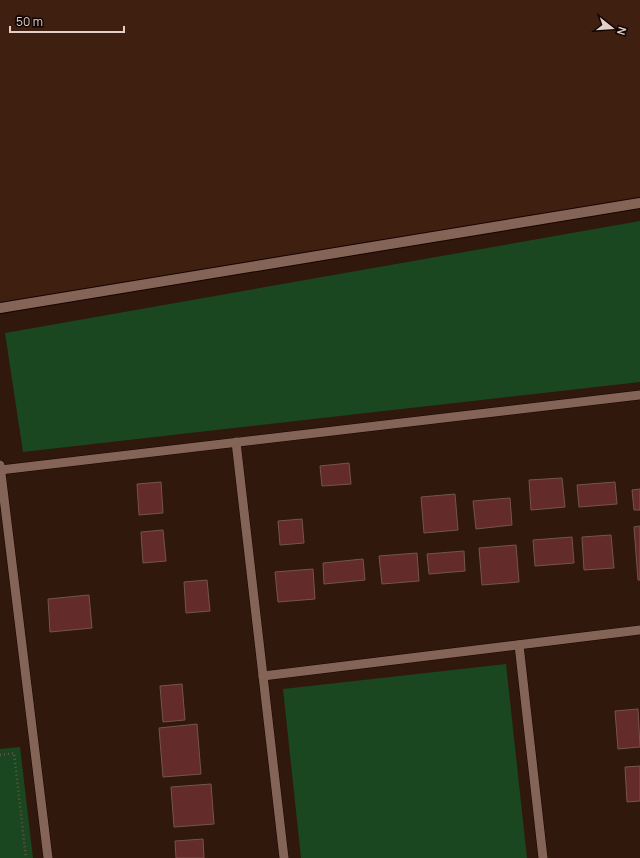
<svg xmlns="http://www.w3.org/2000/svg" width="640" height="858" viewBox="0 0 640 858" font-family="Manrope,sans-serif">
<rect width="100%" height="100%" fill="#31180c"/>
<polygon fill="#3f1f10" points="0,0 640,0 640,209 0,309"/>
<g fill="#1a4620">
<polygon points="640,221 640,382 23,452 5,333"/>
<polygon points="506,664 527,858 301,858 283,689"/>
<polygon points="20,747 33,858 0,858 0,749"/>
</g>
<g fill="#632b29" stroke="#755350">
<polygon points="349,463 351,484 322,486 320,466"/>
<polygon points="562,478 565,507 531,510 529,480"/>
<polygon points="161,482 163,513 139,515 137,484"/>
<polygon points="615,482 617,504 579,507 577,485"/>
<polygon points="640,489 640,510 634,510 632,490"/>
<polygon points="455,494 458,530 424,533 421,497"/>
<polygon points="510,498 512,525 476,529 473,501"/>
<polygon points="302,519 304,543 280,545 278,521"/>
<polygon points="640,526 640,580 638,580 634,527"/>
<polygon points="163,530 166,561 143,563 141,532"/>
<polygon points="611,535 614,568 584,570 582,537"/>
<polygon points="572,537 574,563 535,566 533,540"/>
<polygon points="516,545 519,582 482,585 479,548"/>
<polygon points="464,551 465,571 429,574 427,554"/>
<polygon points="417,553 419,581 382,584 379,556"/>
<polygon points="363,559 365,580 324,584 323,563"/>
<polygon points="313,569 315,599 278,602 275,572"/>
<polygon points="207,580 210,611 186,613 184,582"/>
<polygon points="89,595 92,628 50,632 48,599"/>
<polygon points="182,684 185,720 163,722 160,686"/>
<polygon points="638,709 640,747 618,749 615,711"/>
<polygon points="197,724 201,774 163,777 159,728"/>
<polygon points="640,766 640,801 627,802 625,767"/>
<polygon points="211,784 214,824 174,827 171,787"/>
<polygon points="203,839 204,858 176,858 175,841"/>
</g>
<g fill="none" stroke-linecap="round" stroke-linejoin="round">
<g stroke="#180300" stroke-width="10">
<g id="service">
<polyline points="236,442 284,858"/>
<polyline points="0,465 48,858"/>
<polyline points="0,470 640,395"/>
<polyline points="519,645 543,858"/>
<polyline points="263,676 640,630"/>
</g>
</g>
<g stroke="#180300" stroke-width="12">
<polyline id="minor" points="0,308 640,203"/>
</g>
<polyline stroke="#6a5349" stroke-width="2.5" stroke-dasharray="1 3" stroke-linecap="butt" points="0,755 14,753 26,858"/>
<use href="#service" stroke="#836456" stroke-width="9"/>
<use href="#minor" stroke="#836456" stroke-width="10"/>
</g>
<g transform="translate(612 28) rotate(107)" stroke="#110603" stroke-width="3" paint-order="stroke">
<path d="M0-3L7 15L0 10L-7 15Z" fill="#e2cfc8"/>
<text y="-6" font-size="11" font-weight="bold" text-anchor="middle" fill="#e2cfc8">N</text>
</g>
<path d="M10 26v6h114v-6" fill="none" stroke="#e2cfc8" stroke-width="2"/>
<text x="16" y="26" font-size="12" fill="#e2cfc8" stroke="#110603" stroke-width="3" paint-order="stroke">50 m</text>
</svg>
